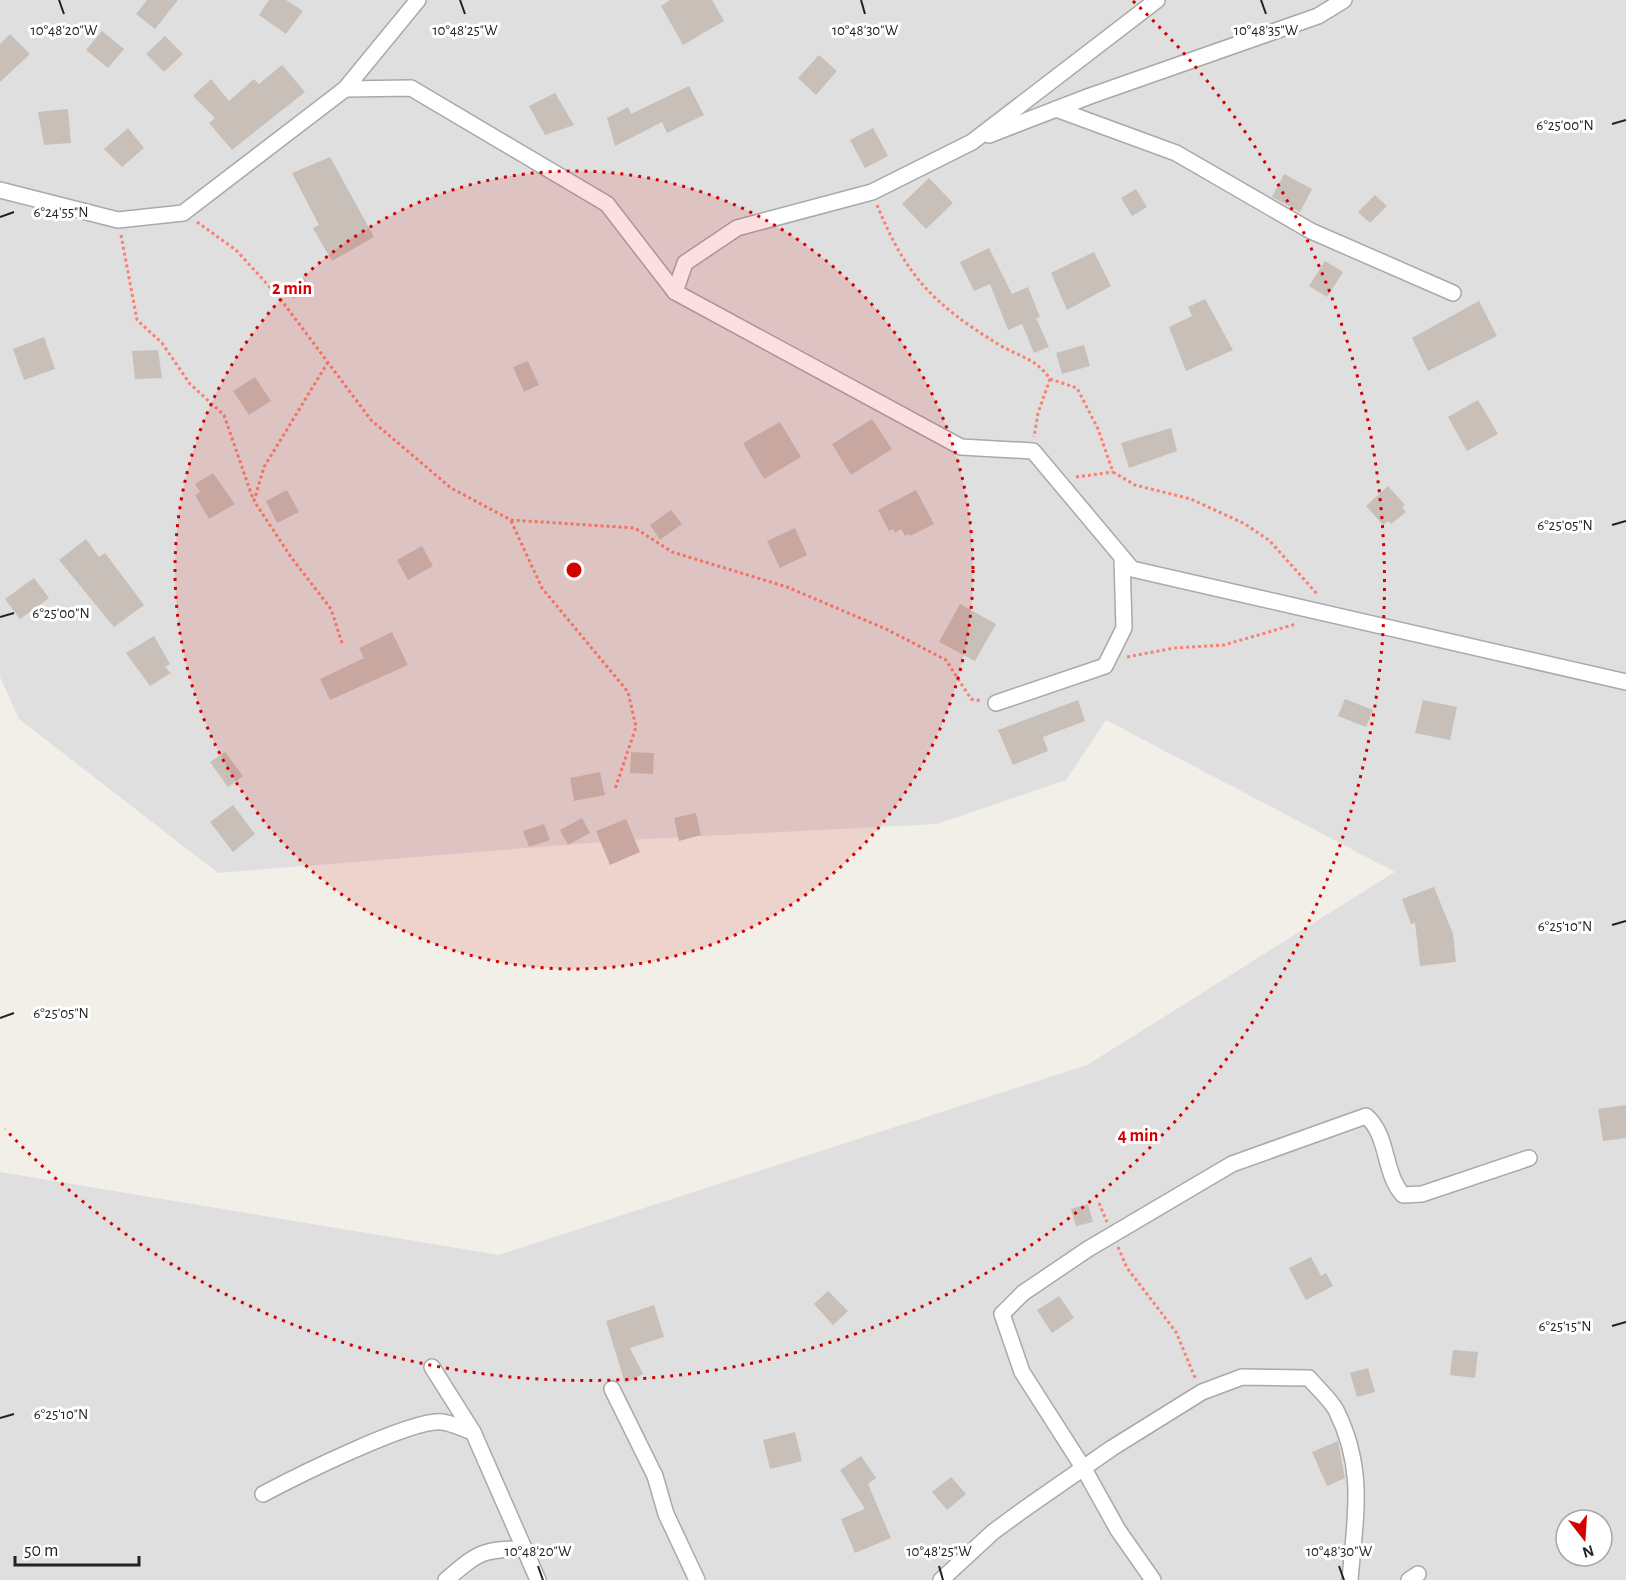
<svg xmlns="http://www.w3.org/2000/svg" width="1626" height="1580" viewBox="0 0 1626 1580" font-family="'Alegreya Sans',sans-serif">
<rect width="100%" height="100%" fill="#f2efe9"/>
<path fill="#e0dfdf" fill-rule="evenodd" d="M0 0H1626V1580H0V1172L499 1255 1087 1065 1395 872 1106 720 1066 780 937 824 626 840 218 873 19 719 0 677ZM1566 1520H1602V1556H1566Z"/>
<g fill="#c7bfb8">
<polygon points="147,0 178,0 155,29 136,14"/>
<polygon points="269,0 286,0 303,11 286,34 259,15"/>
<polygon points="670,0 712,0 724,21 683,45 661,6"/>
<polygon points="102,31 124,49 108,68 86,50"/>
<polygon points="10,34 30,54 0,82 0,44"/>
<polygon points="165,36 183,54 164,72 146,54"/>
<polygon points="819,55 837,71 816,95 798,78"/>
<polygon points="282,65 305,92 232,150 209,123 215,118 193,96 211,79 229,101 254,79 259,84"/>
<polygon points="689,86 704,115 667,133 662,122 615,146 607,118 628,107 631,114"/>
<polygon points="555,93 574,125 545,135 529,106"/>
<polygon points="68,109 71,143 44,145 38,112"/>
<polygon points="128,128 144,148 122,167 104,149"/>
<polygon points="873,128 888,156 865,168 850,140"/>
<polygon points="330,157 374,237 332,261 313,228 319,225 292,173"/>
<polygon points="1284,174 1312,189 1300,212 1272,197"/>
<polygon points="929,178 953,203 926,229 902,204"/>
<polygon points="1136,189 1147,207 1132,216 1121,198"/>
<polygon points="1375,195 1387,206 1370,223 1358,212"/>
<polygon points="989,248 1012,294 1028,287 1040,317 1036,318 1049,347 1034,353 1022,324 1008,330 990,284 974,291 960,262"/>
<polygon points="1094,252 1111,286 1067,310 1051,273"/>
<polygon points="1325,261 1343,272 1327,297 1309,286"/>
<polygon points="304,278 310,289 293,299 287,288"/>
<polygon points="1205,299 1233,350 1186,371 1169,327 1192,316 1188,307"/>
<polygon points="1479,301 1497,336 1428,371 1412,338"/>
<polygon points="44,337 55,369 24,380 13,349"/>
<polygon points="1084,345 1090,366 1062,374 1056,353"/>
<polygon points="158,350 162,378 135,379 132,351"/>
<polygon points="528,361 539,385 524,392 513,367"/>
<polygon points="255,377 271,401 249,415 233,391"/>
<polygon points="1478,400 1498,434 1467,451 1448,417"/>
<polygon points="872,419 892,449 851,475 832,444"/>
<polygon points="780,422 801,457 764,479 743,443"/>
<polygon points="1171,428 1177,451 1129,468 1121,443"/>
<polygon points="213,473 235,504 209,519 195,495 200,492 195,484"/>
<polygon points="1388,486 1405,505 1402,507 1406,512 1391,524 1388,521 1383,525 1366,506"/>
<polygon points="287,490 299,512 277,523 266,501"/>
<polygon points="916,490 934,524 910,536 909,534 905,536 901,529 895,533 893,529 889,531 878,510"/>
<polygon points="671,510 682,524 660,540 650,525"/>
<polygon points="795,528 807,555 780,568 767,541"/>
<polygon points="86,539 99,557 105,553 144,605 114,627 59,560"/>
<polygon points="422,546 433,566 408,580 397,560"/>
<polygon points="34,578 49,598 20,619 5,599"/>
<polygon points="960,604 996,624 975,661 939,642"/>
<polygon points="392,632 408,665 330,700 320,679 364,658 359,648"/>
<polygon points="154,636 170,664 165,667 171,673 150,686 126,653"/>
<polygon points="1345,699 1373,710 1366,727 1338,716"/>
<polygon points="1078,700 1085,721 1043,737 1048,751 1013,765 998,730"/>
<polygon points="1423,700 1457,707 1450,740 1415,733"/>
<polygon points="225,752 243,776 228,787 210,762"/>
<polygon points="631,752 654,753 653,774 630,773"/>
<polygon points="600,772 605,795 574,801 570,778"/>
<polygon points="233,805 255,834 233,852 210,822"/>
<polygon points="696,813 701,835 679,841 674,818"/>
<polygon points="582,818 590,833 568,845 560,830"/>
<polygon points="626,819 640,852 610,865 596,831"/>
<polygon points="544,824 550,840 529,847 523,831"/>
<polygon points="1434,887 1453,934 1456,962 1420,966 1415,923 1411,924 1402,899"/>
<polygon points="1626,1105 1626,1138 1603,1141 1598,1109"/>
<polygon points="1088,1204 1093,1222 1076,1226 1071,1209"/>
<polygon points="1311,1257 1321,1276 1326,1273 1333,1286 1306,1300 1289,1268"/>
<polygon points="828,1291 848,1311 833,1325 814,1304"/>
<polygon points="1059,1296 1074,1318 1052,1333 1037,1310"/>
<polygon points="654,1305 664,1337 630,1348 643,1374 625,1383 606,1321"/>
<polygon points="1453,1350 1478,1352 1475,1378 1450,1375"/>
<polygon points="1368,1368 1375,1392 1357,1397 1350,1373"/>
<polygon points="795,1432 802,1461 770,1469 763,1440"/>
<polygon points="1338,1441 1345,1478 1327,1486 1312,1452"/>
<polygon points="861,1456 876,1478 868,1484 891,1538 855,1553 841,1519 865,1509 840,1470"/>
<polygon points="951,1477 966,1494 947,1510 932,1492"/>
</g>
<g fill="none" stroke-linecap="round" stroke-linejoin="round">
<g stroke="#a9a9a9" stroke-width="18">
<g id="street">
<polyline points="345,89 411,88 607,204 675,292 961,447 1033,451 1132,569 1626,682"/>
<polyline points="1056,109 1176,153 1311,231 1453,293"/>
<polyline points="989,135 1090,96 1318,16 1344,0"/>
<polyline points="0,190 118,220 183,213 345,89 418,0"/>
<polyline points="675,292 685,263 737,228 872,192 972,142 1157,0"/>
<polyline points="996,703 1105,666 1124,628 1122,558"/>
<polyline points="432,1367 473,1432 538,1580"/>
<polyline points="612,1389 655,1476 666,1514 697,1580"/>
<path d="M263 1494C293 1478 413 1418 442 1422 452 1423 463 1429 473 1432"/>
<path d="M446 1580C478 1553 481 1549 524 1549"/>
<path d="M941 1580 993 1532 1023 1510 1112 1448 1202 1392 1242 1377 1309 1378C1317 1388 1330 1399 1336 1410 1366 1470 1355 1517 1350 1580"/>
<path d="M1153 1580 1118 1530 1084 1469 1022 1372 1002 1314 1023 1293 1088 1249 1232 1164 1366 1116C1389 1135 1383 1173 1403 1195L1422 1194 1529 1158"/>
<polyline points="1409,1580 1418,1574"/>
</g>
</g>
<g stroke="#fa8072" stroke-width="3" stroke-dasharray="3 3" stroke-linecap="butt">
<path d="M877 205C906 276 933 304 998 344 1019 357 1036 358 1050 379L1038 413 1034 437"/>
<polyline points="197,222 236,250 279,297 371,420 451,488 511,520 635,528 672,552 787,587 886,629 946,660 971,699 982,701"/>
<polyline points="121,235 137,320 162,343 190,384 224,415 253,499"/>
<polyline points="328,362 264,467 254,501 291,557 331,609 343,646"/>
<polyline points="1050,379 1077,388 1098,429 1113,472 1135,485 1191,499 1245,524 1270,541 1317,594"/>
<polyline points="1076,477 1113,472"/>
<polyline points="511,521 542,588 628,692 636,727 615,789"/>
<polyline points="1127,657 1174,648 1224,645 1296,624"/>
<polyline points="1099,1203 1107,1222"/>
<polyline points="1118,1247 1127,1268 1176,1332 1196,1380"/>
</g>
<use href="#street" stroke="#fff" stroke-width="15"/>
</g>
<path fill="none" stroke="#222" stroke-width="2" d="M59 0 64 14M460 0 465 14M861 0 865 14M1261 0 1266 14M1612 124 1626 120M0 217 14 212M1612 525 1626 521M0 617 14 613M1612 925 1626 921M0 1018 14 1013M1612 1326 1626 1322M0 1418 14 1414M538 1566 543 1580M939 1566 943 1580M1339 1566 1344 1580"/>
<circle cx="574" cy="570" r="399" fill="#d40000" fill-opacity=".12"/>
<g fill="none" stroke="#d40000" stroke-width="3" stroke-dasharray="3 6">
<circle cx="574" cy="570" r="399"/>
<path d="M1133 1A798 798 0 1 1 5 1129"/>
</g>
<g font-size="15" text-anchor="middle" fill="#222" stroke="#fff" stroke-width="6" stroke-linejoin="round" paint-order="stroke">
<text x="64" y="35">10°48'20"W</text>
<text x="465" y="35">10°48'25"W</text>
<text x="865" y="35">10°48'30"W</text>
<text x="1266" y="35">10°48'35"W</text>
<text x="1565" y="130">6°25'00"N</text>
<text x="61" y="217">6°24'55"N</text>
<text x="1565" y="530">6°25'05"N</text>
<text x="61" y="618">6°25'00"N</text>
<text x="1565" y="931">6°25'10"N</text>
<text x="61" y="1018">6°25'05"N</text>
<text x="1565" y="1331">6°25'15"N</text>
<text x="61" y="1419">6°25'10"N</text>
<text x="538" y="1556">10°48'20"W</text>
<text x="939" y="1556">10°48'25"W</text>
<text x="1339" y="1556">10°48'30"W</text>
</g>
<circle cx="574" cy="570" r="9" fill="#d40000" stroke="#fff" stroke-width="3"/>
<g font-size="18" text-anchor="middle" font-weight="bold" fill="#d40000" stroke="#fff" stroke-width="6" stroke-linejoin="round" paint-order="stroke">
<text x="292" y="294">2 min</text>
<text x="1138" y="1141">4 min</text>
</g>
<g transform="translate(1584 1538) rotate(163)"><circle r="28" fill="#ffffff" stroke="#a7a7a7" stroke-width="1.5"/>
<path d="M0-4.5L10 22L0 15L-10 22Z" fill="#d40000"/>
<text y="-9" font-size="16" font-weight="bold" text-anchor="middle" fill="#222222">N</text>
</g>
<path d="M15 1556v9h124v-9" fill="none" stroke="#222222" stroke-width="3"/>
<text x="24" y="1556" font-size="18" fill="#222222" stroke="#ffffff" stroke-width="4.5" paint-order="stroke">50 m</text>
</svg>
